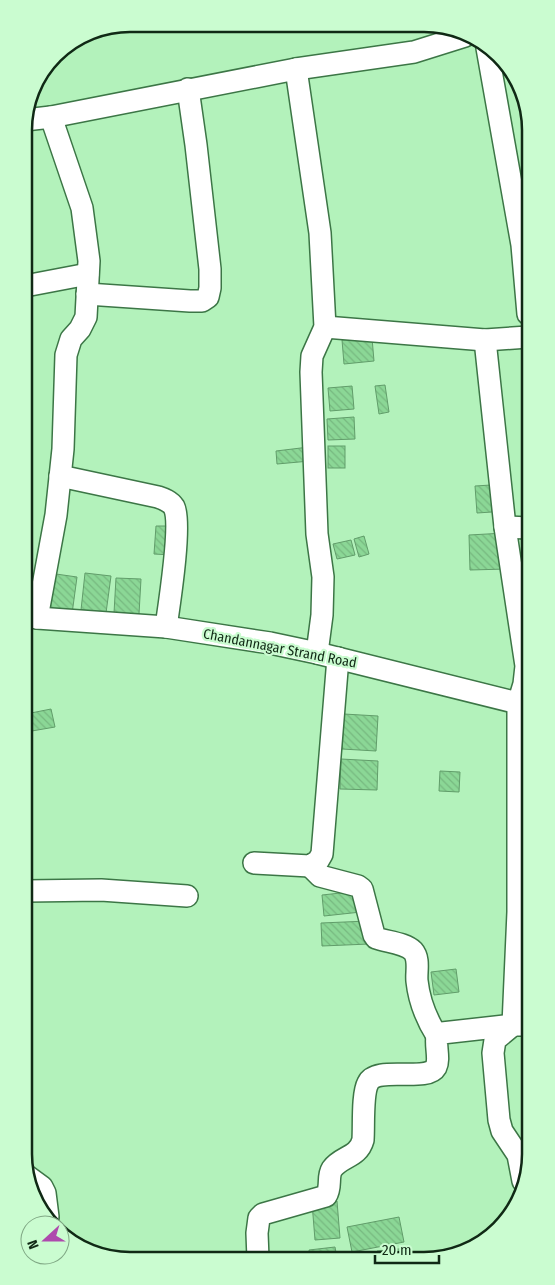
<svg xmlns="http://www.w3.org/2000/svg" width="555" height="1285" viewBox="0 0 555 1285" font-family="'Fira Sans Condensed',sans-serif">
<defs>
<pattern id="building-back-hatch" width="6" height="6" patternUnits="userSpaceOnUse" patternTransform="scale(1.25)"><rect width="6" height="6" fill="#8bd796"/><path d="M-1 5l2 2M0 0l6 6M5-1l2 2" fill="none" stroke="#77b980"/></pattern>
</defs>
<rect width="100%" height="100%" fill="#b3f2bb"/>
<g fill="url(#building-back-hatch)" stroke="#619d6a">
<polygon points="372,338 374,361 344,364 342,340"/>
<polygon points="385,385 389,412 379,414 375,386"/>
<polygon points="352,386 354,409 330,411 328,388"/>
<polygon points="354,417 355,439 328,440 327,419"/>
<rect x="328" y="446" width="17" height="22"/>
<polygon points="309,447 310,461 277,464 276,451"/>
<polygon points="491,485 492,512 477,513 475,486"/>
<polygon points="156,526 173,526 172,555 154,554"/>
<polygon points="505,533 507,569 470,570 469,535"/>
<polygon points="364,536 369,554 359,557 354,539"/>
<polygon points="351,540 355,555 337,559 333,544"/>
<polygon points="525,546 529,546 529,580 527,580"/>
<polygon points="49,573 77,577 72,614 44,610"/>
<polygon points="85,573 111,576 106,613 81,610"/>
<polygon points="116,578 141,579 139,614 114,613"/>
<polygon points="51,709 55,727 26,732 26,714"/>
<polygon points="344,714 378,716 376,751 342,749"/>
<polygon points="341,759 378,761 377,790 340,789"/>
<polygon points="440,771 460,772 459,792 439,791"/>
<polygon points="359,891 361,912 324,916 322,895"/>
<polygon points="368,921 369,944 322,946 321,923"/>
<polygon points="456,969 459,992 434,995 431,972"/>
<polygon points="337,1201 340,1238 315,1240 312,1203"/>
<polygon points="399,1217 404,1242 352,1252 347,1227"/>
<polygon points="335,1247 337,1258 310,1258 309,1250"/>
<polygon points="410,1248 410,1258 378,1258 377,1251"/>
</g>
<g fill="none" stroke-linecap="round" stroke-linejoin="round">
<g stroke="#3c7646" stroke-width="24">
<g id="street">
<polyline points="487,48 522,245 528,314"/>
<polyline points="296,69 320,233 325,327 312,356 311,372 317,534 323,577 322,615 317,653"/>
<polyline points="25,120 51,117 296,69 414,52 465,36"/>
<polyline points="25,286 88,274"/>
<polyline points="87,294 190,301 202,301 208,297 210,288 210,269 196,145 188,89"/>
<polyline points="325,327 485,340 528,337"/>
<polyline points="485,340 505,527 526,666 524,684 518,704 518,912 513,1025 495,1040 493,1053 499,1120 502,1131 518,1155 523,1181"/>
<path d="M60 476 158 497C164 499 170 501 174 507 182 523 169 606 166 627"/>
<polyline points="505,527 529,528"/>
<polyline points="26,615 37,618 166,627 270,643 317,653 530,706"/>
<polyline points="37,618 56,515 63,449 66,355 71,339 80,329 86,317 89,261 82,208 51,117"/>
<polyline points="254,863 310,866 318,861 322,854 338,658"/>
<path d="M310 866 320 876 358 886 362 889 374 935 376 938C387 942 405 943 413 951 420 959 416 972 417 981 419 1000 427 1020 437 1036"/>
<polyline points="26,891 101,890 187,896"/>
<polyline points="27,1176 42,1187 45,1193 48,1217"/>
<path d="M258 1259 257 1233 259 1218 263 1214 326 1196C332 1187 327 1177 332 1169 341 1156 358 1158 363 1140 364 1126 362 1094 368 1083 376 1065 427 1083 436 1067 440 1059 435 1045 437 1036L442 1033 513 1025H531"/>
</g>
</g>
<use href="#street" stroke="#fff" stroke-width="21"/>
</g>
<g text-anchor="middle" stroke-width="4.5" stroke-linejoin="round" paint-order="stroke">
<g font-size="14" fill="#102915" stroke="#cafcd0">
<text transform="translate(280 648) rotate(11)" y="5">Chandannagar Strand Road</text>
</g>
</g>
<path d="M0 0H555V1285H0ZM130 32H424A98 98 0 0 1 522 130V1154A98 98 0 0 1 424 1252H130A98 98 0 0 1 32 1154V130A98 98 0 0 1 130 32Z" fill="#cafcd0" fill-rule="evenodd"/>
<path fill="none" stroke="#102915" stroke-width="2.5" d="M130 32H424A98 98 0 0 1 522 130V1154A98 98 0 0 1 424 1252H130A98 98 0 0 1 32 1154V130A98 98 0 0 1 130 32Z"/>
<g transform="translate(45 1240) rotate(249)"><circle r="24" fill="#cafcd0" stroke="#80a885"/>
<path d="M0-4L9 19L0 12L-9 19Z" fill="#ae49ad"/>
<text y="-8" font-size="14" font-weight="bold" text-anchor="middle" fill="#102915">N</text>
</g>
<path d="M375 1255v8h64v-8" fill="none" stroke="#102915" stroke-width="2.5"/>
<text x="382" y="1255" font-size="15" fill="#102915" stroke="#cafcd0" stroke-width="4" paint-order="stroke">20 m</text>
</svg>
